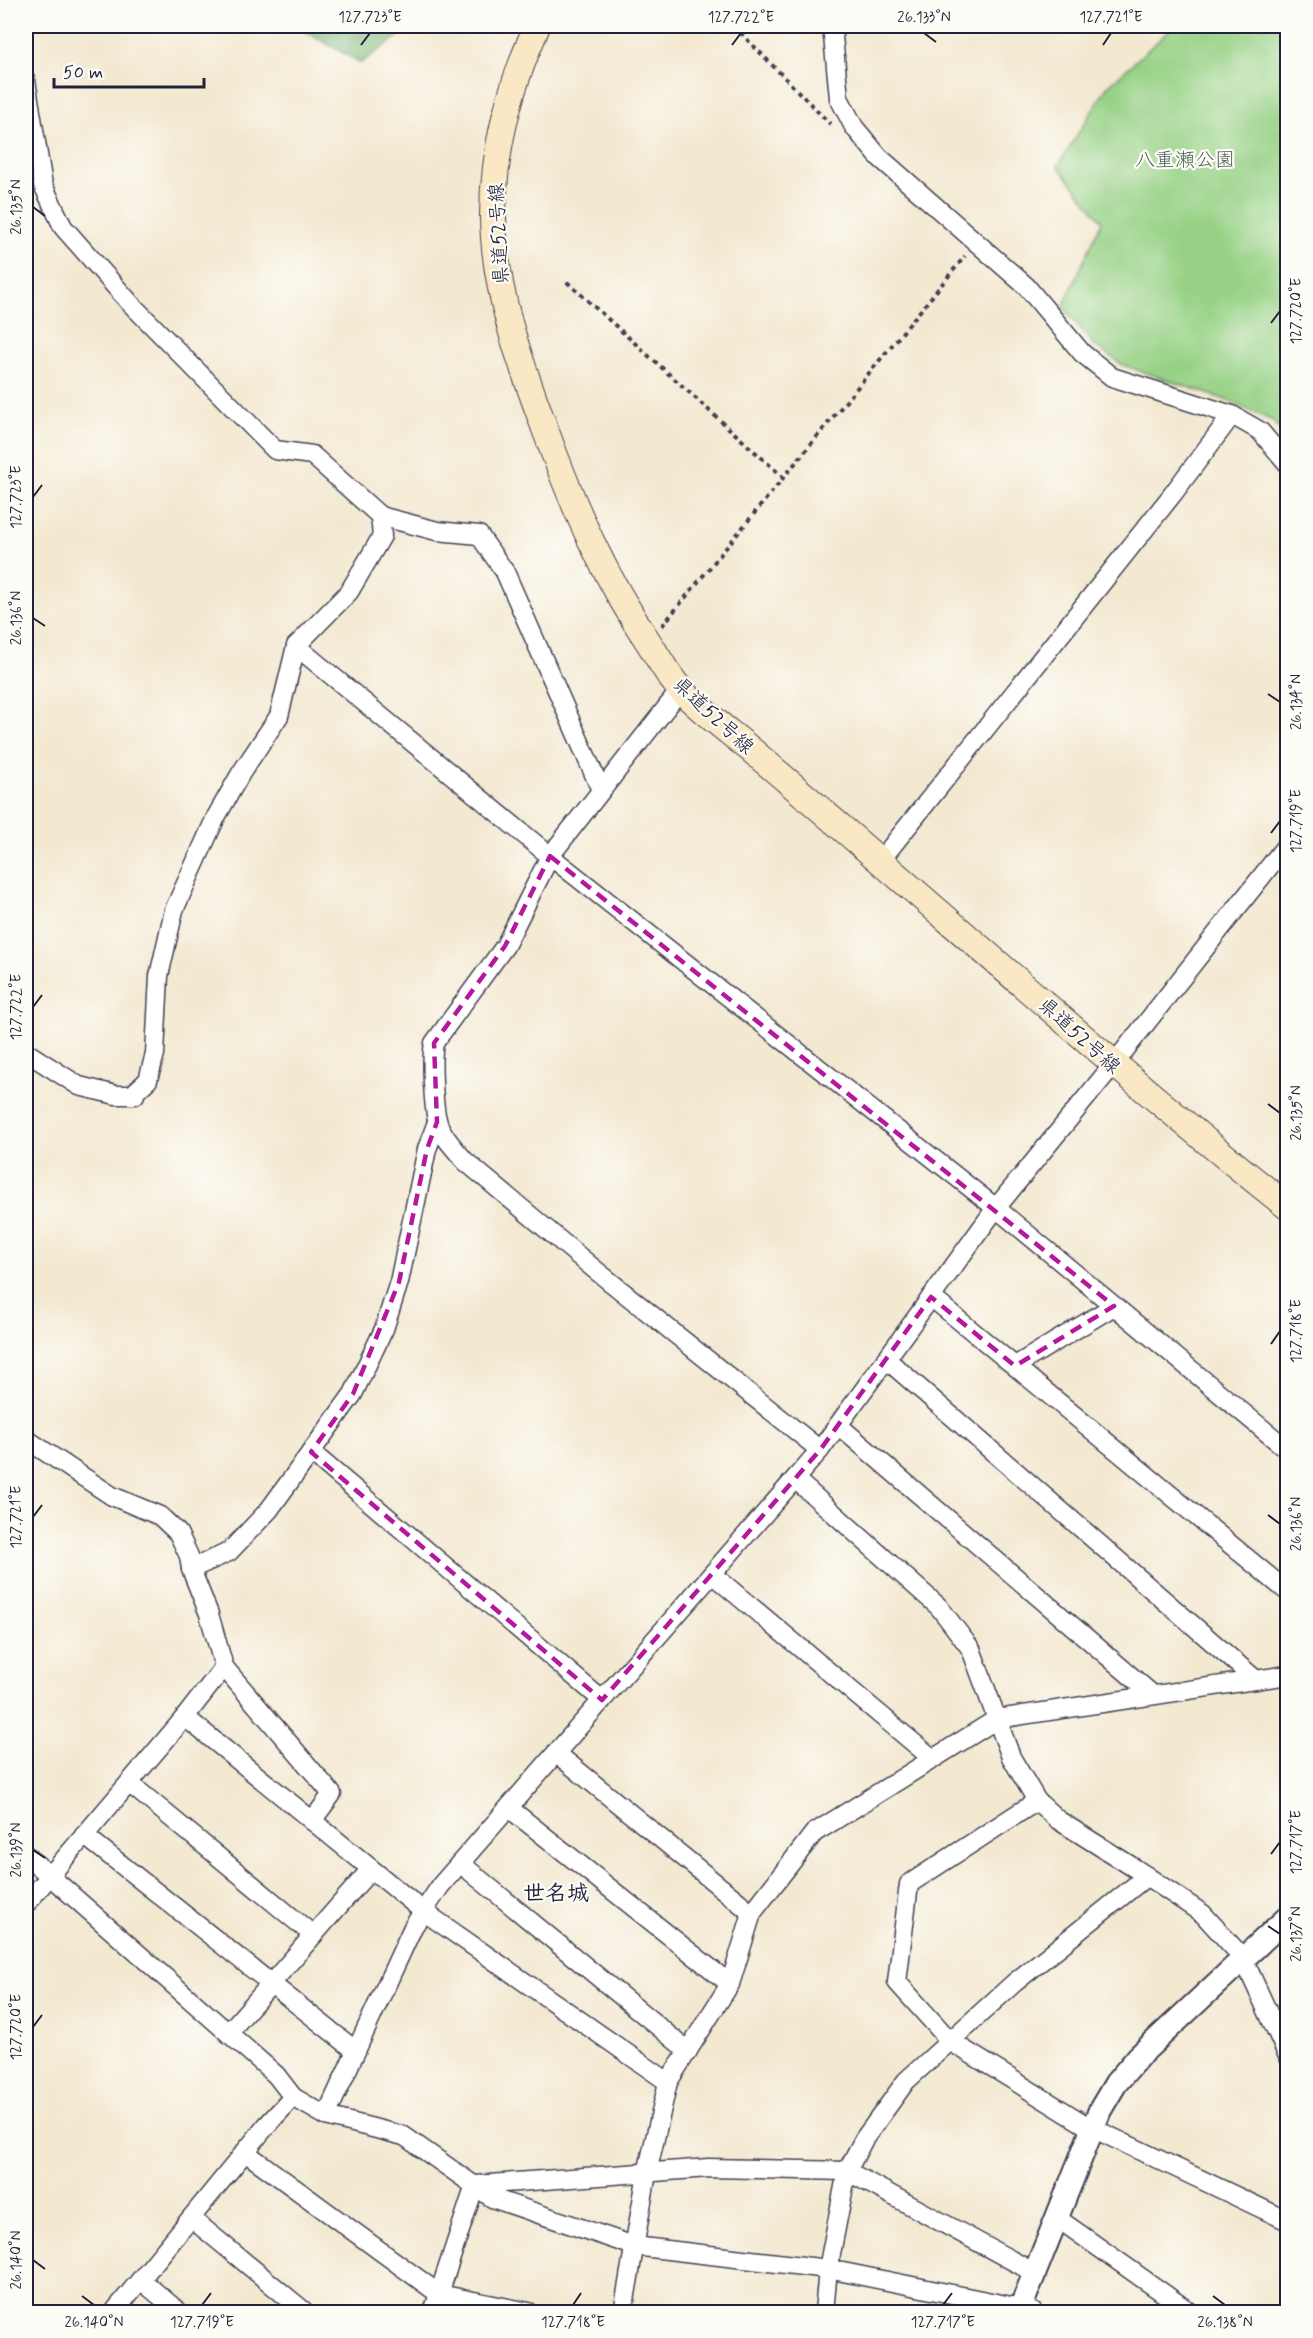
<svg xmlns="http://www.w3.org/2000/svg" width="1313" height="2338" viewBox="0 0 1313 2338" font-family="Mynerve,'Klee One',sans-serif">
<rect width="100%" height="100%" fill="#fdfcf7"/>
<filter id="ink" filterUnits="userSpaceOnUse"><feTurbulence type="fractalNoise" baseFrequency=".0167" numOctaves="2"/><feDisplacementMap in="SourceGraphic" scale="12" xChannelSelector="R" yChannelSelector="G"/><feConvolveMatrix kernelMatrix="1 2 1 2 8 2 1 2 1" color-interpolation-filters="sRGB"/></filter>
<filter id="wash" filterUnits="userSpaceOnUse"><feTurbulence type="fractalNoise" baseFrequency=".008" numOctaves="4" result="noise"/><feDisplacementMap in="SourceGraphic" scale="24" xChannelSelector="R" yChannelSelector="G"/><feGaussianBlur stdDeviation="1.35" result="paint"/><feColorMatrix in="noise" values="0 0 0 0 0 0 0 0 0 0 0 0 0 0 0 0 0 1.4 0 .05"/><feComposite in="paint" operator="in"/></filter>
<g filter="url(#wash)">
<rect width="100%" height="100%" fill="#f3e8d0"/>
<polygon fill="#96d185" stroke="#5c7a60" stroke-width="1.5" points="1174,26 1287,26 1287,439 1273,421 1226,400 1123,365 1094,345 1063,307 1102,221 1058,166 1107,87"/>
<polygon fill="#78b372" stroke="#4d6a56" stroke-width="1.5" points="295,26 465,26 462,30 402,34 361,63"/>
</g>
<g filter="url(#ink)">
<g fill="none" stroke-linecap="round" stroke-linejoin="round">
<g stroke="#414051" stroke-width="21">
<g id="minor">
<polyline points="832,26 839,98 854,127 879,157 1026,286 1082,353 1112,377 1232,415 1172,495 880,861"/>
<polyline points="26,81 43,185 63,227 130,303 275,450 312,455 380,516 382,536 349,592 296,646 279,716 241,773 216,817 174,910 159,976 155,1054 148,1080 135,1092 135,1095 116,1095 79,1086 26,1052"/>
<polyline points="1232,415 1260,431 1288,464"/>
<polyline points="380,516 437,531 479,535 505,572 601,790"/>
<polyline points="296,646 550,856 996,1208 1288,1450"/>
<path d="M681 689 550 856 505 946 434 1043C431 1058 433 1108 438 1123 443 1137 455 1149 465 1161L593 1268 820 1450"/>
<polyline points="931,1297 1288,1592"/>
<polyline points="886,1359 1256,1680"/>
<polyline points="1015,1366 1114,1306"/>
<polyline points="838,1425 1153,1695"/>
<polyline points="26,1439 112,1496 160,1516 178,1533 189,1556 191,1569 209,1614 224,1667 185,1717 26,1904"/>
<polyline points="311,1452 602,1700"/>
<polyline points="795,1479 939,1607 971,1649 1011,1757 1037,1801 1058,1820 1136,1869 1203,1914 1243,1958 1288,2056"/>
<polyline points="191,1569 229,1552 269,1510 353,1394 384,1329 399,1282 427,1149 437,1122"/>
<polyline points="712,1574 933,1759"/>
<polyline points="224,1667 332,1794 312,1821"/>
<polyline points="185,1717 423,1911 668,2082"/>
<polyline points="556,1753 752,1913"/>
<polyline points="129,1783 313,1935"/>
<polyline points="1037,1801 909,1884 897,1982 950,2041 1084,2124 1288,2221"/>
<polyline points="509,1808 730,1984"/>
<polyline points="84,1835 356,2051"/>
<polyline points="26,1855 276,2075 293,2097 326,2116 404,2136 492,2198 634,2246 828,2269 1021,2308 1033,2312"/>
<polyline points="460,1863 688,2051"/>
<polyline points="228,2033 371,1869"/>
<polyline points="326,2116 413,1927 441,1885 820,1450 996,1208 1113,1065 1288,843"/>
<polyline points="245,2152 439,2294 529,2312"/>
<polyline points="191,2218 305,2312"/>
<polyline points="1057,2218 1190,2312"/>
<polyline points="141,2280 179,2312"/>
<polyline points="114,2312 267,2125 293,2097"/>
<polyline points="433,2312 475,2185 709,2168 847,2171 1035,2273"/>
<polyline points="623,2312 647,2173 668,2082 730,1984 752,1913 814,1833 997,1719 1288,1675"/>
<polyline points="824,2312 828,2269 847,2171 864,2139 906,2081 1014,1983 1147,1876"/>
</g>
</g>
<g stroke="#414051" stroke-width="26">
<polyline id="tertiary" points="1019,2312 1100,2110 1116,2083 1139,2056 1288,1917"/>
</g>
<g stroke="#414051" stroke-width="28">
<path id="secondary" d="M537 26C510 87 493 148 493 216 494 291 519 359 545 429 574 508 603 575 651 646 660 661 669 677 681 690 702 712 727 730 750 749 789 782 827 815 865 848 1005 969 1143 1092 1288 1207"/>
</g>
<g stroke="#414051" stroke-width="4" stroke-dasharray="4.5 4.5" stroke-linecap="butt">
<polyline points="734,26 830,124"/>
<polyline points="567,282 784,478"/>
<polyline points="662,626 965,256"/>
</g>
<use href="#minor" stroke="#fff" stroke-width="18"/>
<use href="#tertiary" stroke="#fff" stroke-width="22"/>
<use href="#secondary" stroke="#fae7c3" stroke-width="26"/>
</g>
</g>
<path fill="none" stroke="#b5179e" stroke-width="4.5" stroke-dasharray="12 8" stroke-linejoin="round" d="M550 856 1114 1306 1015 1366 931 1297 820 1450 602 1700 311 1452 353 1394 399 1282 427 1149 437 1122 434 1043 505 946Z"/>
<path fill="none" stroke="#22223b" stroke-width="2" d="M924 33 936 42M361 45 370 33M732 45 741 33M1103 45 1111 33M33 207 45 216M1271 323 1280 311M33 497 42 485M33 618 45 626M1268 694 1280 702M1271 833 1280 821M33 1007 42 995M1268 1104 1280 1113M1271 1344 1280 1331M1268 1515 1280 1524M33 1517 42 1505M33 1850 45 1858M1271 1854 1280 1842M1268 1926 1280 1934M33 2027 42 2015M33 2260 45 2269M82 2296 94 2305M1213 2296 1225 2305M202 2305 211 2293M573 2305 581 2293M943 2305 952 2293"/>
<g text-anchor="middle" stroke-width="4.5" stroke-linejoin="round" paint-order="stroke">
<g font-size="20" fill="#4b5f55" stroke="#fdfcf7">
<text x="1185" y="166">八重瀬公園</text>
</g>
<g font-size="20" fill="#22223b" stroke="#fdfcf7">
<text transform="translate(498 234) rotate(-93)" y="7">県道52号線</text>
<text transform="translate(714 715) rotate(43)" y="7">県道52号線</text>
<text transform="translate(1080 1035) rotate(42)" y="7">県道52号線</text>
</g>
<g font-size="22" font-weight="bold" fill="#22223b" stroke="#fdfcf7">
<text x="556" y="1900">世名城</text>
</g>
</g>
<rect width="1313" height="2338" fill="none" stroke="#fdfcf7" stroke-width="66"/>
<path d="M54 78v9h150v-9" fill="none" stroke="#22223b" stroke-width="3"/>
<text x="63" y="78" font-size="18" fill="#22223b" stroke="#fdfcf7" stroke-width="4.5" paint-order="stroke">50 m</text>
<rect x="33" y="33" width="1247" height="2272" fill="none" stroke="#22223b" stroke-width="2"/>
<g font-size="15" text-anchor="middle" fill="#22223b">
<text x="370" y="22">127.723°E</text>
<text x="741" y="22">127.722°E</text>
<text x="924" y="22">26.133°N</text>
<text x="1111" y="22">127.721°E</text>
<text transform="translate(16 207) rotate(-90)" y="5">26.135°N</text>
<text transform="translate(1296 311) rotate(-90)" y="5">127.720°E</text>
<text transform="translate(16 497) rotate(-90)" y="5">127.723°E</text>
<text transform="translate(16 618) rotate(-90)" y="5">26.136°N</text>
<text transform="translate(1296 702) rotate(-90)" y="5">26.134°N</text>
<text transform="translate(1296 821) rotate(-90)" y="5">127.719°E</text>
<text transform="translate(16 1007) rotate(-90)" y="5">127.722°E</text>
<text transform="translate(1296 1113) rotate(-90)" y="5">26.135°N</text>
<text transform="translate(1296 1331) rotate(-90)" y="5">127.718°E</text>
<text transform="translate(16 1517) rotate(-90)" y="5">127.721°E</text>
<text transform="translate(1296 1524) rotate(-90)" y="5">26.136°N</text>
<text transform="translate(1296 1842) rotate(-90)" y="5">127.717°E</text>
<text transform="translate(16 1850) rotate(-90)" y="5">26.139°N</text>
<text transform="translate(1296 1934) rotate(-90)" y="5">26.137°N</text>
<text transform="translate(16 2027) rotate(-90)" y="5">127.720°E</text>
<text transform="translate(16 2260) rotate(-90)" y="5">26.140°N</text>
<text x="94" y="2327">26.140°N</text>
<text x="202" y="2327">127.719°E</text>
<text x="573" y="2327">127.718°E</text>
<text x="943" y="2327">127.717°E</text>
<text x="1225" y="2327">26.138°N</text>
</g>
</svg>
